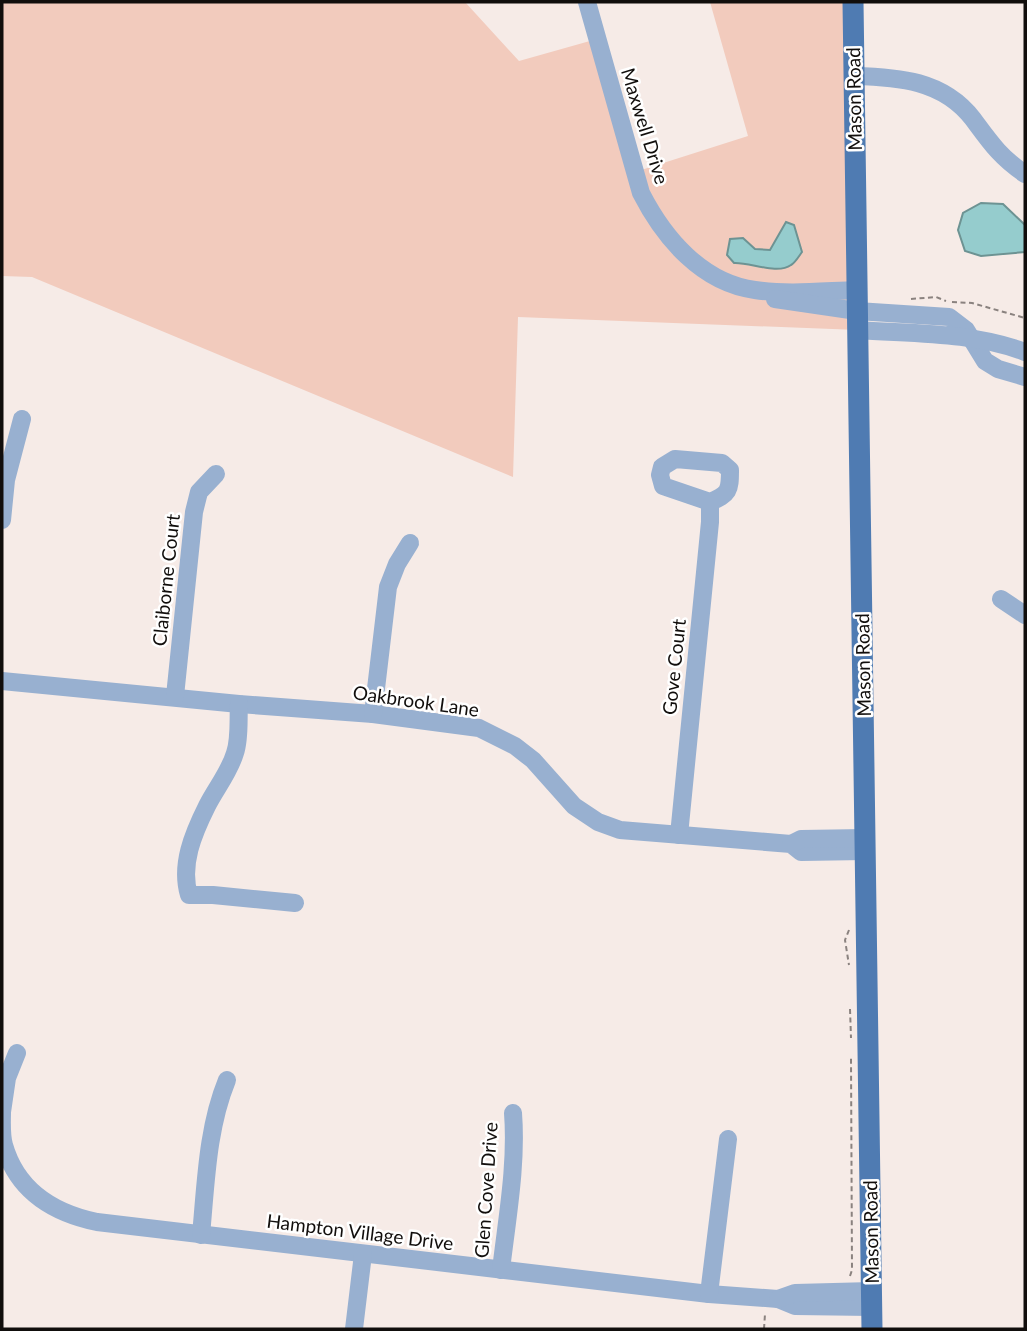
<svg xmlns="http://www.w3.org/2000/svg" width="1027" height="1331" viewBox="0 0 1027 1331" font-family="Lato,sans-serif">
<rect width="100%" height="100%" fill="#f6ebe7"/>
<polygon fill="#f2cbbd" points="2,2 465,2 519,61 597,39 635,172 748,136 710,2 853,2 858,330 518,317 513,477 32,277 2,276"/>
<g fill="#95cccd" stroke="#6d9393" stroke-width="2">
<polygon points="981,203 1003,204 1025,225 1025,252 981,256 965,251 958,230 963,213"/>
<path d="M786 222 794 225 802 252C799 256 795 263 791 265 777 275 750 262 734 263L727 255 730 239 743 238 755 249 770 250Z"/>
</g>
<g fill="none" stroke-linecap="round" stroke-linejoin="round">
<g stroke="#8a827f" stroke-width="2" stroke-dasharray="5 3.5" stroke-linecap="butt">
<polyline points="911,299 936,297 946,301"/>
<polyline points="952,302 972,303 1025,318"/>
<polyline points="849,930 845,940 849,965"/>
<polyline points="850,1009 851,1038"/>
<polyline points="850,1276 852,1270 851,1058"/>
<polyline points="764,1329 765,1314"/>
</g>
<g stroke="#98b0d0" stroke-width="18">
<path d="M587 2 641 193C664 238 702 283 755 290 788 295 824 291 857 290"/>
<path d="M854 76C898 77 943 80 973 119 990 142 1000 157 1025 174"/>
<polyline points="775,299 857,311 949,317 966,330 985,361 998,369 1025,377"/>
<path d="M858 330C914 334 972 332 1025 352"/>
<polyline points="2,520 6,480 22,419"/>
<polyline points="1001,599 1025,615"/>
<polyline points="2,681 239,704 373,714 479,728 515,746 533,760 574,806 598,822 620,830 791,844 801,852 865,851"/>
<polyline points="175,696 194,512 199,492 216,474"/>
<path d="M239 704C238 720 240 739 235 753 229 773 216 788 207 806 193 834 180 865 189 895H213L295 903"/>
<polyline points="373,714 388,587 397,564 410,543"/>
<path d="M679 835 710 522V502C729 494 730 491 730 470L722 463 675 459 662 467 660 475 663 486 710 502"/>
<polyline points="791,844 801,839 865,838"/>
<path d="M2 1112C2 1123 1 1135 4 1145 17 1191 54 1213 97 1222L709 1294 778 1299 795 1306 872 1307"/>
<polyline points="2,1112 7,1078 17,1053"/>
<path d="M201 1235C206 1183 207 1129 227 1080"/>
<path d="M501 1270C507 1218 517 1165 513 1113"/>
<polyline points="709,1294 728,1139"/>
<polyline points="778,1299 795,1293 872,1291"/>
<polyline points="354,1329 363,1254"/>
</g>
<polyline stroke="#4f7bb2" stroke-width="21" points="853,2 872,1329"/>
</g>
<g text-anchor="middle" stroke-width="5" stroke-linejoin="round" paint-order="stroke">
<g font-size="19" fill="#110e0c" stroke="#fff">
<text transform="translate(854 99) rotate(-91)" y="7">Mason Road</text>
<text transform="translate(645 126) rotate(73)" y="7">Maxwell Drive</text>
<text transform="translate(166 580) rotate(-84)" y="7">Claiborne Court</text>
<text transform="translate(863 665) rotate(-91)" y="7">Mason Road</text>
<text transform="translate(674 667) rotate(-84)" y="7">Gove Court</text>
<text transform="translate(416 701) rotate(8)" y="7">Oakbrook Lane</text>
<text transform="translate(486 1190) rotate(-86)" y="7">Glen Cove Drive</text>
<text transform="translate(360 1232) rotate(7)" y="7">Hampton Village Drive</text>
<text transform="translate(871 1232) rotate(-91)" y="7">Mason Road</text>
</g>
</g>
<rect width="1027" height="1331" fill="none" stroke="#110e0c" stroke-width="7"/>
</svg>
